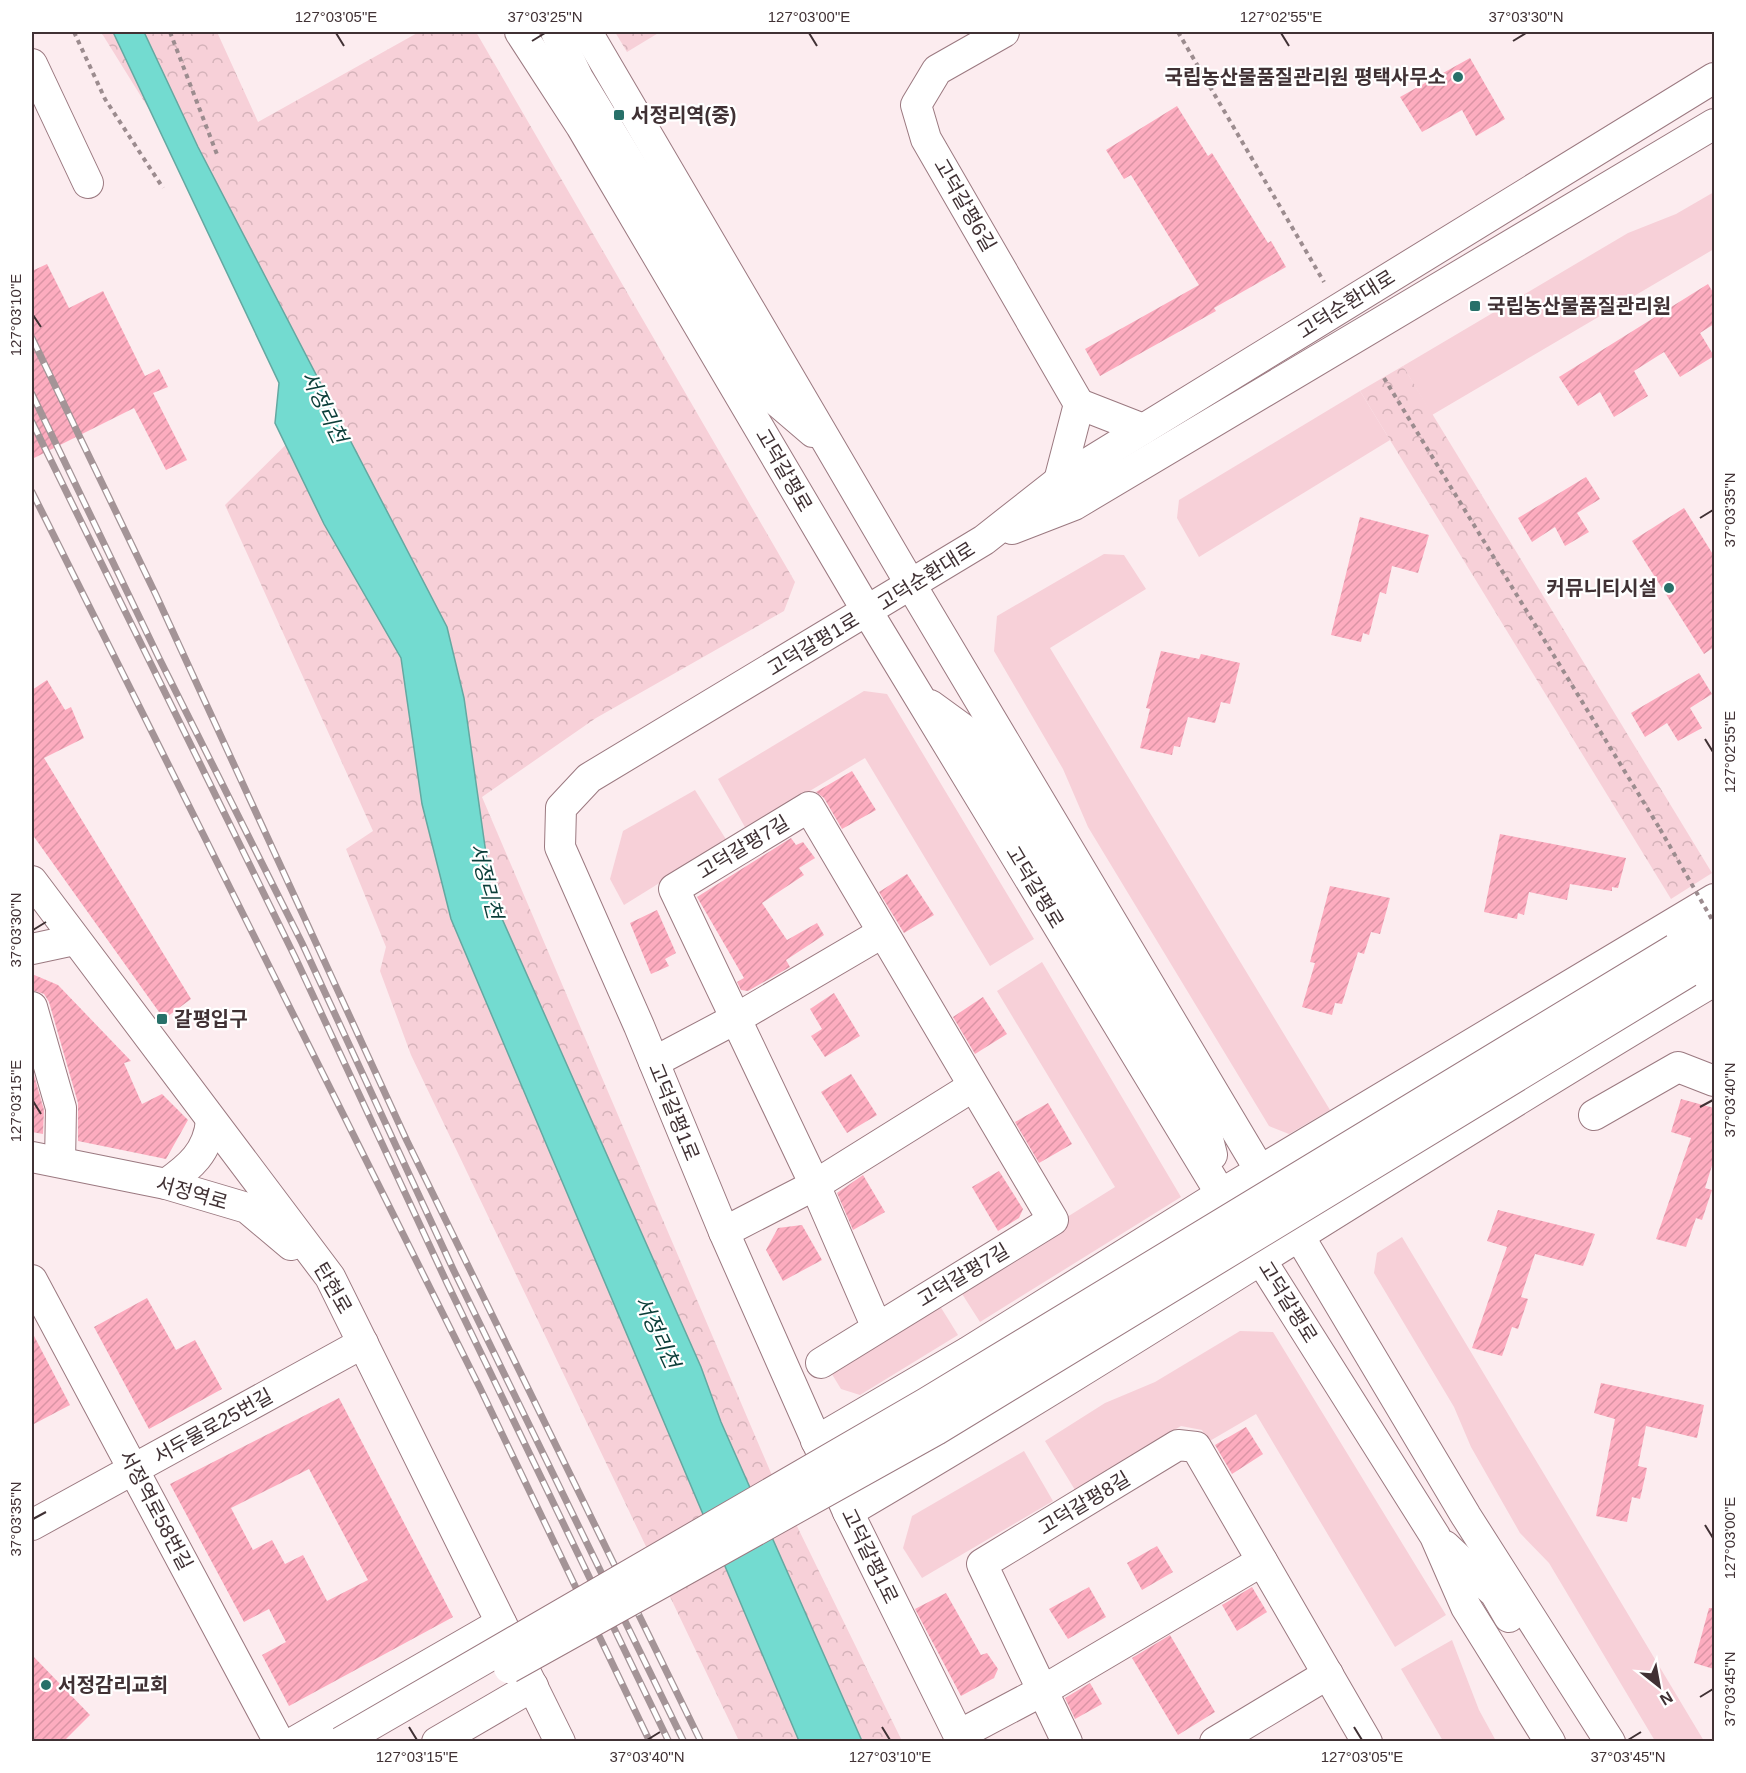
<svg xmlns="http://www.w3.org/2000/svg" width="1746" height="1773" viewBox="0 0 1746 1773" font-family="Arial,'Noto Sans KR',sans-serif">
<defs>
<pattern id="park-crowns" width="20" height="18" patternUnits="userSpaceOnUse" patternTransform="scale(1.5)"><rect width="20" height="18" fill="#f7d0d8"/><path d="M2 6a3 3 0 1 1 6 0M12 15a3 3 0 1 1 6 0" fill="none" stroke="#d5b3ba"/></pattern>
<pattern id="building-hatch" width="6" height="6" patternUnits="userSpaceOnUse" patternTransform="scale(1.5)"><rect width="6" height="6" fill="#fdacbf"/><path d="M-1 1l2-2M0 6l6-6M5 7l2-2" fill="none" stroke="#da94a5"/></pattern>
</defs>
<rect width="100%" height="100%" fill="#fcecef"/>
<g fill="#f7d0d8">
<polygon points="1714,192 1714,249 1432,415 1403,366 1628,233 1676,214"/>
<polygon points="1360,391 1390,440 1199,557 1177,518 1179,500"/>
<polygon points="1104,554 1124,555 1146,589 1050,648 1330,1110 1289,1134 1269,1126 1088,827 1063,769 994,651 997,616"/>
<polygon points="864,691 887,694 1034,939 990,966 865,758 746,829 718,779"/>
<polygon points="695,790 727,841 624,905 610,879 623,831"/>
<polygon points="1042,962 1181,1197 980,1322 957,1286 1115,1187 997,991"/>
<polygon points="1402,1237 1704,1741 1655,1741 1549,1563 1520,1533 1471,1447 1454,1407 1374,1273 1377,1253"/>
<polygon points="935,1298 958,1335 860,1395 841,1389 827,1366"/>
<polygon points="1240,1331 1273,1332 1446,1615 1395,1647 1256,1414 1208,1442 1202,1430 1181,1426 1075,1490 1045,1441 1105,1403 1155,1382"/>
<polygon points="1024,1451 1053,1501 922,1578 903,1548 912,1516"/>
<polygon points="1452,1640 1479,1710 1496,1741 1443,1741 1401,1669"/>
</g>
<g fill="url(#park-crowns)">
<polygon points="101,32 217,32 258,122 419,32 476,32 795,582 784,611 596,718 482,797 771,1473 902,1741 739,1741 411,1055 380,971 386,947 346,849 373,831 225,505 317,414 183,164"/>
<polygon points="615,32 660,32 627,52"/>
<polygon points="1403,366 1712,873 1671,899 1360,391"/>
</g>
<polygon fill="#73dbd0" stroke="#64a8a1" stroke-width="1.5" points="113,32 144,32 198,147 447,627 464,698 492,896 701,1367 721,1422 862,1741 799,1741 451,919 422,804 401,658 324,524 275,423 279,383"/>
<g fill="url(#building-hatch)" fill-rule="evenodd">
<polygon points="1470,58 1505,119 1476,136 1462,110 1422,132 1400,97"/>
<polygon points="1177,106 1208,156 1212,153 1268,243 1271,241 1286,267 1214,308 1216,311 1100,376 1085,349 1199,285 1131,175 1124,179 1106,150"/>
<polygon points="47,264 69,308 103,291 145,376 159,369 168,387 153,393 187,460 166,470 134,408 32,459 32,271"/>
<polygon points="1708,284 1714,294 1714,324 1700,333 1714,356 1680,377 1664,352 1634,371 1648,396 1614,417 1600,392 1578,406 1559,377"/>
<polygon points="1586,477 1600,499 1577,513 1589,532 1565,546 1555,527 1532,542 1518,518"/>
<polygon points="1684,508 1714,556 1714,647 1704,654 1632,541"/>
<polygon points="1360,517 1429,535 1418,573 1392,566 1386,594 1380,592 1369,635 1363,633 1361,642 1331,635"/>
<polygon points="1161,651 1199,659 1201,654 1240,663 1230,704 1221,702 1215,723 1188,717 1180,747 1174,746 1172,755 1140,748 1150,709 1146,708"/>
<polygon points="1699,673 1712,694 1690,708 1702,728 1678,741 1667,723 1645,737 1631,713"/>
<polygon points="47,680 65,710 71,707 84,738 44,758 191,999 164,1019 32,834 32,690"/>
<polygon points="852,771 876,810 842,829 824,798 816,792"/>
<polygon points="1500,834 1626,858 1618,888 1612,887 1612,891 1570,884 1567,900 1529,892 1524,915 1518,913 1517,919 1484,912"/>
<polygon points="791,838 796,845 803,842 815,858 799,868 804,875 762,903 787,940 817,923 824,935 786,960 790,967 748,991 741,990 737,982 744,978 697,897"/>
<polygon points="907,874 934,915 904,933 879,892"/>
<polygon points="1330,886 1390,898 1380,934 1371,932 1364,954 1358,952 1342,1004 1335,1003 1332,1015 1302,1007 1315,963 1310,962"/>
<polygon points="657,910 676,953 665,959 669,966 651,974 630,923"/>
<polygon points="32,974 58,985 131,1061 124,1063 142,1104 162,1094 188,1120 166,1159 78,1141 78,1103 49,1002 44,994 32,990"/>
<polygon points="834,993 860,1036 825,1057 811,1036 822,1029 810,1009"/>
<polygon points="983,997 1007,1034 975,1054 953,1017"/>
<polygon points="32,1068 44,1110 43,1134 32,1132"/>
<polygon points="851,1074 877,1115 847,1133 821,1092"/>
<polygon points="1681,1099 1714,1108 1714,1159 1705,1188 1712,1190 1702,1220 1696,1218 1686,1247 1656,1239 1691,1138 1671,1132"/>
<polygon points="1048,1103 1072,1144 1039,1163 1015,1122"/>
<polygon points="999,1171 1023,1209 1019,1218 998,1231 972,1187"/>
<polygon points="863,1175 885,1212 853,1230 837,1193"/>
<polygon points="1498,1210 1595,1234 1583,1266 1535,1254 1521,1297 1528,1299 1518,1329 1512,1327 1502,1356 1472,1348 1507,1247 1487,1241"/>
<polygon points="802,1225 822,1260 783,1281 766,1250 778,1228"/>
<polygon points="147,1298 176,1350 195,1340 222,1389 149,1429 94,1327"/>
<polygon points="32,1332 70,1405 32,1425"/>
<polygon points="1601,1383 1704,1405 1697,1438 1646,1426 1638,1466 1647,1468 1640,1499 1632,1497 1627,1522 1596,1516 1615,1419 1594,1413"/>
<path d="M339 1398 453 1617 289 1706 262 1655 286 1642 269 1609 244 1622 170 1484ZM309 1469 368 1580 327 1601 303 1555 285 1564 272 1540 253 1550 231 1508Z"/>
<polygon points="1246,1427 1263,1454 1232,1474 1215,1445"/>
<polygon points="1157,1546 1173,1572 1142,1590 1127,1563"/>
<polygon points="1089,1587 1106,1617 1068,1639 1049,1609"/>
<polygon points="1252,1587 1267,1612 1237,1631 1222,1605"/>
<polygon points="946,1593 981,1655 987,1653 998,1669 994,1678 961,1696 915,1609"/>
<polygon points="1709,1608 1714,1608 1714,1669 1694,1663"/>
<polygon points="1170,1635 1215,1712 1178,1735 1132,1658"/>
<polygon points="32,1655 90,1715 63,1742 32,1742"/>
<polygon points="1090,1683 1102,1704 1075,1719 1065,1698"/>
</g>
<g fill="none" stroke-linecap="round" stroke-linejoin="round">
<g stroke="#9b7980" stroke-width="32">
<g id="minor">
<polyline points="520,32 581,126 867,611 1261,1260 1435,1536 1466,1607 1550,1742"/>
<polyline points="556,32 578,78 772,397 813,432"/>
<polyline points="587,32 911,585 1466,1516 1610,1742"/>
<polyline points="1004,32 937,70 916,105 926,139 1079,404"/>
<polyline points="32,64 88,183"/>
<polyline points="1079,404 1143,429"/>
<polyline points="1059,481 1079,404"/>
<polyline points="1012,529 1074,505 1714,124"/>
<polyline points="930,705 974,737 1186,1089 1206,1131 1212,1155"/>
<polyline points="32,881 330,1277 560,1742"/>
<polyline points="32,949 74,940"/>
<polyline points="1675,949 1714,926"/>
<polyline points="1688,972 1714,956"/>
<polyline points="32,1007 61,1108 60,1162"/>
<polyline points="654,1062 737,1018 882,933"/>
<polyline points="1594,1115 1678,1067 1714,1081"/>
<polyline points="32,1157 166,1184 247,1208 291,1245"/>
<path d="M166 1184C190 1167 208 1152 211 1121"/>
<polyline points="724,1232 815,1185 972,1087"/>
<polyline points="32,1280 279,1742"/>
<polyline points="821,1363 1053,1220 809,807 674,889 815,1185 877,1328"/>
<polyline points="816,1441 968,1352 1221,1194 1714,899"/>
<path d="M848 1512C1140 1341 1423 1153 1714 981"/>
<polyline points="32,1525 363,1343"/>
<polyline points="1445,1546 1495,1593 1509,1617"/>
<polyline points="959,1735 1042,1691 1262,1561"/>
<polyline points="294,1742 501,1623"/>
<polyline points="437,1742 533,1686"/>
<polyline points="962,1742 848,1512 724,1232 639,1026 560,847 561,808 589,778 984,540 1059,481 1714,78"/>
<polyline points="1067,1742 982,1564 1178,1445 1196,1447 1367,1742"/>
<polyline points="1215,1742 1328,1674"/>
</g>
</g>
<g stroke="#9c8c8f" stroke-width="4" stroke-dasharray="4.5 4.5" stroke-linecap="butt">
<polyline points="74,32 105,99 163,188"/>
<polyline points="170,32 218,157"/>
<polyline points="1178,32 1324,282"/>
<polyline points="1384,378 1660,829"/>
</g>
<use href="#minor" stroke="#fff" stroke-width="30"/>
<g stroke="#a49497" stroke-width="7">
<g id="rail">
<polyline points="32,338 156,595 407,1141 701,1742"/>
<polyline points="32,394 159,658 302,943 453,1269 684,1742"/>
<polyline points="32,422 295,957 447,1283 669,1742"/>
<polyline points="32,492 480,1388 650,1742"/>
</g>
</g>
<use href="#rail" stroke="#fff" stroke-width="4.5" stroke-dasharray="14" stroke-linecap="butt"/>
<g stroke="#9b7980" stroke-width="32" stroke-linecap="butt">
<g id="minor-bridge">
<polyline points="509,1668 936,1430 1688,972"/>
<polyline points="341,1742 926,1403 1675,949"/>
</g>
</g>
<polyline stroke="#9c8c8f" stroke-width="4" stroke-dasharray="4.5 4.5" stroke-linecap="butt" points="1660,829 1714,923"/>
<use href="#minor-bridge" stroke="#fff" stroke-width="30"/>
</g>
<path fill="none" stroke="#403134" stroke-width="2" d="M336 33 344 46M809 33 817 46M1281 33 1289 46M532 41 545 33M1513 41 1526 33M33 315 41 327M1700 518 1713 510M1705 739 1713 752M33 930 46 922M33 1101 41 1114M1700 1107 1713 1100M33 1519 46 1512M1705 1525 1713 1538M1700 1697 1713 1689M409 1727 417 1740M882 1727 890 1740M1354 1727 1362 1740M647 1740 660 1732M1628 1740 1641 1732"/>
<g fill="#287069" stroke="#fff" stroke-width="2">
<circle cx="1458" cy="77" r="6"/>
<rect x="613" y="109" width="12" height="12" rx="3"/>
<rect x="1469" y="300" width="12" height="12" rx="3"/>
<circle cx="1669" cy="588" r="6"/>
<rect x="156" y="1013" width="12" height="12" rx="3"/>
<circle cx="46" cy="1685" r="6"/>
</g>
<g text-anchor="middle" stroke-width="4.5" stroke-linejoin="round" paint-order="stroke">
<g font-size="20" font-weight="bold" fill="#403134" stroke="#fff" text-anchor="start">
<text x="1446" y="84" text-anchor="end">국립농산물품질관리원 평택사무소</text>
<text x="631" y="122">서정리역(중)</text>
<text x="1487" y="313">국립농산물품질관리원</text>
<text x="1657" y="595" text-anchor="end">커뮤니티시설</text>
<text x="174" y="1026">갈평입구</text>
<text x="58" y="1692">서정감리교회</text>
</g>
<g font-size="20" fill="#403134" stroke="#fff">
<text transform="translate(965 205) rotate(60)" y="7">고덕갈평6길</text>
<text transform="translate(1346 304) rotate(-32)" y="7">고덕순환대로</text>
<text transform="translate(784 470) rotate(60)" y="7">고덕갈평로</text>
<text transform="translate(926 576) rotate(-32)" y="7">고덕순환대로</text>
<text transform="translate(813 644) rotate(-31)" y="7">고덕갈평1로</text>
<text transform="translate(743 847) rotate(-31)" y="7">고덕갈평7길</text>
<text transform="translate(1035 887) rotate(59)" y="7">고덕갈평로</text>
<text transform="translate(674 1112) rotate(68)" y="7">고덕갈평1로</text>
<text transform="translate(192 1193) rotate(16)" y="7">서정역로</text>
<text transform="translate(963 1275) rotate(-31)" y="7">고덕갈평7길</text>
<text transform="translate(333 1288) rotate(60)" y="7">탄현로</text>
<text transform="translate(1288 1302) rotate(58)" y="7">고덕갈평로</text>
<text transform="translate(213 1426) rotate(-29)" y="7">서두물로25번길</text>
<text transform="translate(1084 1503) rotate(-31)" y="7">고덕갈평8길</text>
<text transform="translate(156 1510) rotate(62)" y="7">서정역로58번길</text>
<text transform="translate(870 1556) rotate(64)" y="7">고덕갈평1로</text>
</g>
<g font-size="21" font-style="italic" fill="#0a3d38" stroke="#fff">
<text transform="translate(324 407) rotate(64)" y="7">서정리천</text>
<text transform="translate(486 881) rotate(76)" y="7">서정리천</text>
<text transform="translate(657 1332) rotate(65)" y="7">서정리천</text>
</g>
</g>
<rect width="1746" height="1773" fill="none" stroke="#ffffff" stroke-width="66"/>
<g transform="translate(1659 1686) rotate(149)" stroke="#ffffff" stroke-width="4.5" paint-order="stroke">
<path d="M0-4.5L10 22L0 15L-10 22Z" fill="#403134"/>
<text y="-9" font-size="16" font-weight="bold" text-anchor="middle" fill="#403134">N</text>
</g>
<rect x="33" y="33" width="1680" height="1707" fill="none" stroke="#403134" stroke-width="2"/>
<g font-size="15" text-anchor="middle" fill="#403134">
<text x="336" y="22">127°03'05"E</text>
<text x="545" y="22">37°03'25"N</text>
<text x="809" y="22">127°03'00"E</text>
<text x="1281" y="22">127°02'55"E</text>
<text x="1526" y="22">37°03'30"N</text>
<text transform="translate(16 315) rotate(-90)" y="5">127°03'10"E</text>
<text transform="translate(1730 510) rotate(-90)" y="5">37°03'35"N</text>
<text transform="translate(1730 752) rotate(-90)" y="5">127°02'55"E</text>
<text transform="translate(16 930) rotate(-90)" y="5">37°03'30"N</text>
<text transform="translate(1730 1100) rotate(-90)" y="5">37°03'40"N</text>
<text transform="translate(16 1101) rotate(-90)" y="5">127°03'15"E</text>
<text transform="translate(16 1519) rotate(-90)" y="5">37°03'35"N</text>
<text transform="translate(1730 1538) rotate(-90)" y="5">127°03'00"E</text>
<text transform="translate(1730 1689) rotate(-90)" y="5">37°03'45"N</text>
<text x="417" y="1762">127°03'15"E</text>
<text x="647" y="1762">37°03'40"N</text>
<text x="890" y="1762">127°03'10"E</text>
<text x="1362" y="1762">127°03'05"E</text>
<text x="1628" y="1762">37°03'45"N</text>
</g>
</svg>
